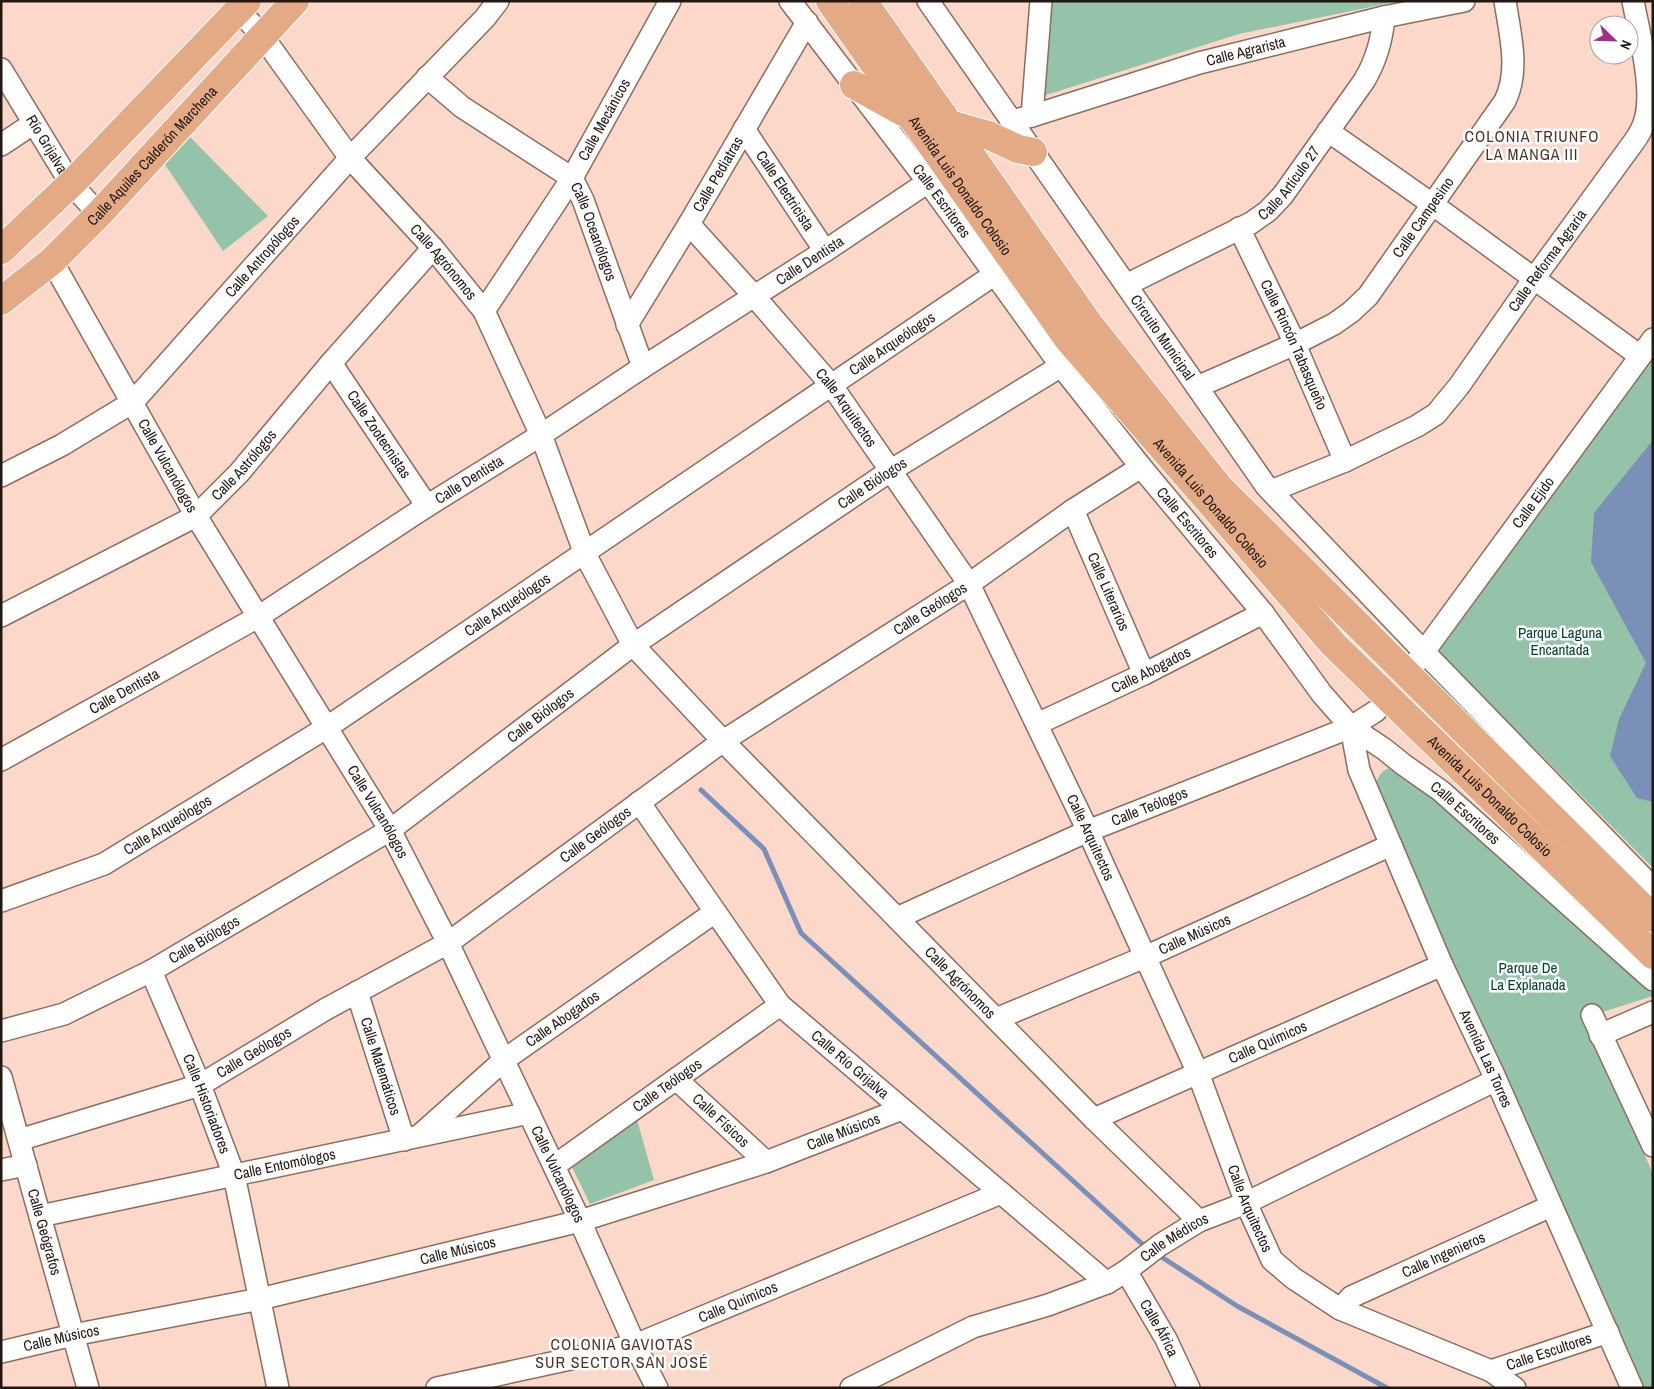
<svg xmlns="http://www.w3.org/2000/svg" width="1654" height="1389" viewBox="0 0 1654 1389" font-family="'Archivo Narrow',sans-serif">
<rect width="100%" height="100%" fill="#fbd8c9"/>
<g fill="#94c3a9">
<polygon points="1051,1 1400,1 1239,34 1043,96"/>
<polygon points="190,137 268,216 223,251 164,163"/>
<polygon points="1653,358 1653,868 1438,651"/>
<path d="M1395 767 1450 808 1577 927 1653 989V996L1584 1018 1653 1174V1388H1636L1376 785C1378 774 1384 768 1395 767Z"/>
<polygon points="637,1120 654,1180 590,1204 572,1167"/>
</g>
<polygon fill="#7b90b8" points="1653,440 1653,802 1637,798 1610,756 1619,719 1646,663 1591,562 1594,513"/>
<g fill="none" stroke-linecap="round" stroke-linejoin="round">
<g stroke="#7b90b8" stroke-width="5">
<polyline points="701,790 764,849 801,933 1140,1242 1147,1248"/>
<polyline points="1157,1254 1237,1306 1387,1388"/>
</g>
<g stroke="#8c6d5f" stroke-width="24">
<g id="minor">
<path id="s1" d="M790 1 928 182 1061 366 1141 467 1263 613 1322 694 1351 727 1384 749 1404 765 1441 791 1653 980"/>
<path id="s2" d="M928 1 1266 486 1425 653 1653 888"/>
<path id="s3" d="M239 10 263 37 350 158 433 248 484 311 541 435 585 554 633 645 723 741 1094 1119 1199 1221"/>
<path id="s4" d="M1 69 71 184 99 214"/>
<path id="s5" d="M427 77 462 107 572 178 583 200 643 367"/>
<polyline points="1032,116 1041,1"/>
<path id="s6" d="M1011 121 1032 116 1199 63 1384 17 1464 1"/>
<path id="s7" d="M744 129 825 251"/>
<polyline points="1328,131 1432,204 1640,356"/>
<polyline points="1,145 34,123"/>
<path id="s8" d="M689 224 754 296 832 386 969 584 1088 831 1198 1073 1246 1203 1272 1260 1293 1278 1340 1309 1491 1371 1515 1388"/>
<path id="s9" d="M1239 228 1290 333 1345 461"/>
<path id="s10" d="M52 261 196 516 390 830 448 943 580 1221 635 1345 657 1388"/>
<path id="s11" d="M1126 285 1251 223 1268 211 1283 195 1364 81C1376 61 1382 40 1384 17"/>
<path id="s12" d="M484 311 572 178 670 1"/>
<path id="s13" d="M627 325 689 224 807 22"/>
<path id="s14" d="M331 363 427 506"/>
<path id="s15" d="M1197 387 1295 344 1334 324 1351 312 1368 296 1505 101C1520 70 1510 34 1505 1"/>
<path id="s16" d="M1 476 62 445 133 402 350 158 485 18 498 1"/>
<path id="s17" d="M1271 491 1345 461 1417 426 1436 414 1459 386 1533 280 1633 143C1639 135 1644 126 1646 116 1653 85 1639 33 1633 1"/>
<path id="s18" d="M1073 510 1144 674"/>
<path id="s19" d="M1 616 196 516 239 473 331 363 433 248"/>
<path id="s20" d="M1415 664 1653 339"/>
<path id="s21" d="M1037 724 1144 674 1263 613"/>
<path id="s22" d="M1351 727 1359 770 1442 965 1493 1073 1632 1388"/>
<path id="s23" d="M1 760 258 617 427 506 541 435 643 367 825 251 928 182"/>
<path id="s24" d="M639 802 780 1005 1107 1283"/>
<path id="s25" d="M1 901 104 864 326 728 995 274"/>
<path id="s26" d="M897 918 1088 831 1351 727 1376 711"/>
<path id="s27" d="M151 971 200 1085 234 1175 278 1388"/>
<path id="s28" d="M357 992 404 1140"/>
<polyline points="1592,1015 1653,1146"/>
<path id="s29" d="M996 1019 1145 957 1391 845"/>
<path id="s30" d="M1 1031 64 1014 151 971 390 830 633 645 890 471 1061 366"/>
<polyline points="1600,1035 1653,1012"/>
<path id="s31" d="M1 1077 88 1388"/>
<path id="s32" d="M676 1079 766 1162"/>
<path id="s33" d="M1094 1119 1442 965"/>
<path id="s34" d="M420 1135 504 1060 715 912"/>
<path id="s35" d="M19 1140 200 1085 326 1009 448 943 723 741 969 584 1073 510 1141 467"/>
<path id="s36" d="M554 1166 780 1005"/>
<polyline points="1,1170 26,1165"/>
<path id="s37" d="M40 1216 529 1113"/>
<path id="s38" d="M1126 1271 1166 1339 1189 1388"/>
<path id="s39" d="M1340 1309 1351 1297 1551 1206"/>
<path id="s40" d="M1 1352 73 1335 260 1299 580 1221 766 1162 902 1109"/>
<path id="s41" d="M1491 1371 1608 1332"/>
<path id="s42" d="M437 1388 635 1345 1001 1193"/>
<path id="s43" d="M851 1388 973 1327 1048 1305 1107 1283 1126 1271 1160 1245 1199 1221 1246 1203 1496 1080"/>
</g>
</g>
<g stroke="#fff" stroke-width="30">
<g id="major">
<path id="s44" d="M830 1 1068 339 1334 645 1653 955"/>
<polyline points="863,1 1089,324 1219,487 1653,918"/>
<polyline points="854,85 905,113"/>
<polyline points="949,124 988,135 1018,149 1033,152"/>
<polyline points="1,250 77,178 247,1"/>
<path id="s45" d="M1 301 52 261 99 214 295 1"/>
</g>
</g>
<use href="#minor" stroke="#fff" stroke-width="21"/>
<use href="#major" stroke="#e3aa85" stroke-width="28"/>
</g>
<g text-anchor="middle" stroke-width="5" stroke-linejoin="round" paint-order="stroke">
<g font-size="15" fill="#231712" stroke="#fff">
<text dy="5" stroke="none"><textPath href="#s6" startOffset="245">Calle Agrarista</textPath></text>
<text dy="5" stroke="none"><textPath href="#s12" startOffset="226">Calle Mecánicos</textPath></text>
<text dy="5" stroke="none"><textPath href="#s4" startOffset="88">Río Grijalva</textPath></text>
<text dy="5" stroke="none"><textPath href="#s45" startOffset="210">Calle Aquiles Calderón Marchena</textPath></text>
<text dy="5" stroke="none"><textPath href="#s13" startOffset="176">Calle Pediatras</textPath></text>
<text dy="5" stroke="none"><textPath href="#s11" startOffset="195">Calle Artículo 27</textPath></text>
<text dy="5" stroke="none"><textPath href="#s44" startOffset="226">Avenida Luis Donaldo Colosio</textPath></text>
<text dy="5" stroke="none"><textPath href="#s7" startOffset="74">Calle Electricista</textPath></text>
<text dy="5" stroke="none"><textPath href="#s1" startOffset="251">Calle Escritores</textPath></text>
<text dy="5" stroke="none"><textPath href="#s15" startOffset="291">Calle Campesino</textPath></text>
<text dy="5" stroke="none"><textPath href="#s5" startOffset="235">Calle Oceanólogos</textPath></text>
<text dy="5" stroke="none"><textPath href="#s16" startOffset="346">Calle Antropólogos</textPath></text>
<text dy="5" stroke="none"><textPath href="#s23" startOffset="951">Calle Dentista</textPath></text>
<text dy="5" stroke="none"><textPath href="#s17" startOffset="372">Calle Reforma Agraria</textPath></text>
<text dy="5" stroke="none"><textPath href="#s3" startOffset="325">Calle Agrónomos</textPath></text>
<text dy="5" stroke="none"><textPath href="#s2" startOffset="410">Circuito Municipal</textPath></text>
<text dy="5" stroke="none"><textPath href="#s25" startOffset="1054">Calle Arqueólogos</textPath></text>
<text dy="5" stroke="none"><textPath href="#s9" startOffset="129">Calle Rincón Tabasqueño</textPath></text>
<text dy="5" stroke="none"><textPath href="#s8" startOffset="242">Calle Arquitectos</textPath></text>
<text dy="5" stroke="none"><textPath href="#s14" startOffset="86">Calle Zootecnistas</textPath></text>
<text dy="5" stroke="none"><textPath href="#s19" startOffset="289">Calle Astrólogos</textPath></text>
<text dy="5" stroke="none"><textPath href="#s10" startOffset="235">Calle Vulcanólogos</textPath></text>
<text dy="5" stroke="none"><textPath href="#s23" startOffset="546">Calle Dentista</textPath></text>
<text dy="5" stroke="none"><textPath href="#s30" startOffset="1034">Calle Biólogos</textPath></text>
<text dy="5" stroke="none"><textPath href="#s20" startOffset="200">Calle Ejido</textPath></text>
<text dy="5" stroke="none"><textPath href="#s44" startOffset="631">Avenida Luis Donaldo Colosio</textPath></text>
<text dy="5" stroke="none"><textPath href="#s1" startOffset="656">Calle Escritores</textPath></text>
<text dy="5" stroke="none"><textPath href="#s18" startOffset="89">Calle Literarios</textPath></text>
<text dy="5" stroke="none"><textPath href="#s25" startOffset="589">Calle Arqueólogos</textPath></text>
<text dy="5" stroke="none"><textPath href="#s35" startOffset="1062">Calle Geólogos</textPath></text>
<text dy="5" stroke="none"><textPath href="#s21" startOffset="126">Calle Abogados</textPath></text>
<text dy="5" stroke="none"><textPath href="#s23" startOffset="141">Calle Dentista</textPath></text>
<text dy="5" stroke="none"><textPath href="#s30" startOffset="629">Calle Biólogos</textPath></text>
<text dy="5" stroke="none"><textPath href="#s44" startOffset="1036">Avenida Luis Donaldo Colosio</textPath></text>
<text dy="5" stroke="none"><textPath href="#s26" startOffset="276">Calle Teólogos</textPath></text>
<text dy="5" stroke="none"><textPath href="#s10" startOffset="640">Calle Vulcanólogos</textPath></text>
<text dy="5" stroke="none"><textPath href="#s1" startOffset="1061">Calle Escritores</textPath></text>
<text dy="5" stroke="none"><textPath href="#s25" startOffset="184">Calle Arqueólogos</textPath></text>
<text dy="5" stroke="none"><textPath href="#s35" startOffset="658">Calle Geólogos</textPath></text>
<text dy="5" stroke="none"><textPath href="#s8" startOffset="738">Calle Arquitectos</textPath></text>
<text dy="5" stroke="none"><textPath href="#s29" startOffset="216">Calle Músicos</textPath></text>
<text dy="5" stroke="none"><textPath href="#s30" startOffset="224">Calle Biólogos</textPath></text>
<text dy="5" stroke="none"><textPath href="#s3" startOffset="1225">Calle Agrónomos</textPath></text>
<text dy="5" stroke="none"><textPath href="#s34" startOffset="184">Calle Abogados</textPath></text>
<text dy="5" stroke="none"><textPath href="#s33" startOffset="190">Calle Químicos</textPath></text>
<text dy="5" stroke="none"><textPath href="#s35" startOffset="252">Calle Geólogos</textPath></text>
<text dy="5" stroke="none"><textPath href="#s22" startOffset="359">Avenida Las Torres</textPath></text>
<text dy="5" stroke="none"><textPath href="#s24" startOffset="339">Calle Río Grijalva</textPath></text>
<text dy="5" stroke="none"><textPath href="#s28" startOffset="78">Calle Matemáticos</textPath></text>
<text dy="5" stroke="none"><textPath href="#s36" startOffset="139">Calle Teólogos</textPath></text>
<text dy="5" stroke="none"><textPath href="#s27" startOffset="144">Calle Historiadores</textPath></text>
<text dy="5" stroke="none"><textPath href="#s32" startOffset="61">Calle Físicos</textPath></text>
<text dy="5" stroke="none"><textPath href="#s40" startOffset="872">Calle Músicos</textPath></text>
<text dy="5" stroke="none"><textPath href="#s37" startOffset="250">Calle Entomólogos</textPath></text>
<text dy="5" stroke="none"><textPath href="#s10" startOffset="1045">Calle Vulcanólogos</textPath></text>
<text dy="5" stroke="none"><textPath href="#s8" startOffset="1142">Calle Arquitectos</textPath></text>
<text dy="5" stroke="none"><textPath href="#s31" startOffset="161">Calle Geógrafos</textPath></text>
<text dy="5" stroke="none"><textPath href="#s43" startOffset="359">Calle Médicos</textPath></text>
<text dy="5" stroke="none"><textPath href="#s40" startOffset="468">Calle Músicos</textPath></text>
<text dy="5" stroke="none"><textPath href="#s39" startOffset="118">Calle Ingenieros</textPath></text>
<text dy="5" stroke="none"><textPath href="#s42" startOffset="314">Calle Químicos</textPath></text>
<text dy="5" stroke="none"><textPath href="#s38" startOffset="66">Calle África</textPath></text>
<text dy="5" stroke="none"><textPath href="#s40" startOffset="62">Calle Músicos</textPath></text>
<text dy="5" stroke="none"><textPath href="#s41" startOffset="61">Calle Escultores</textPath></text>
</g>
<g font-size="15" fill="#02432a" stroke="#fff">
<text x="1560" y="638">Parque Laguna<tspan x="1560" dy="17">Encantada</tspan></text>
<text x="1528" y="973">Parque De<tspan x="1528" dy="17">La Explanada</tspan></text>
</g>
<g font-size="16" letter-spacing="1" fill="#4d3125" stroke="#fff">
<text x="1532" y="142">COLONIA TRIUNFO<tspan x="1532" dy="18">LA MANGA III</tspan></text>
<text x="622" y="1350">COLONIA GAVIOTAS<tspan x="622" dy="18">SUR SECTOR SAN JOSÉ</tspan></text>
</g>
</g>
<rect width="1654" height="1389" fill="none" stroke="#231712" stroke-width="5"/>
<g transform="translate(1614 40) rotate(113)"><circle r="24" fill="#ffffff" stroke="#a7a2a0"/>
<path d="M0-4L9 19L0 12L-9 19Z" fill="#9e2f8c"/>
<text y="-8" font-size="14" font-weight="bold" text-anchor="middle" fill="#231712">N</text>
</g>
</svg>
